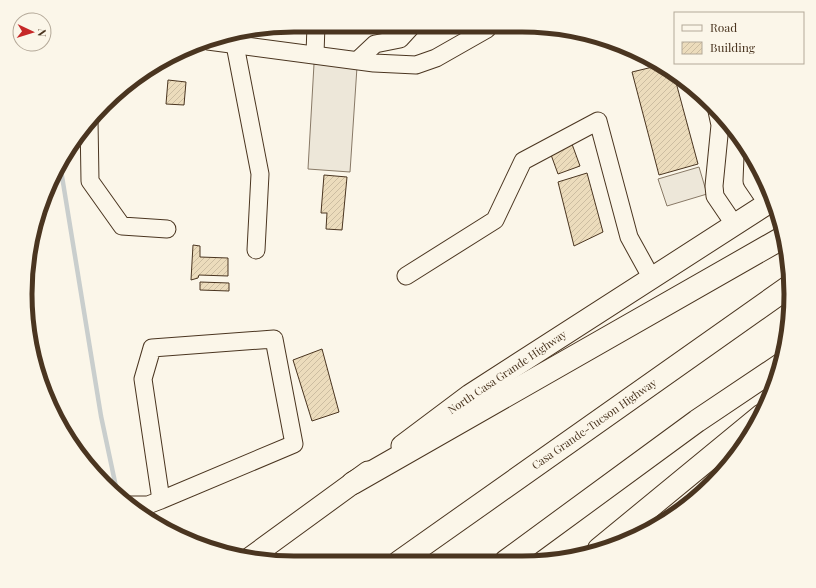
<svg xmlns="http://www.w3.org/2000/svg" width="816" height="588" viewBox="0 0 816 588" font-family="'Playfair Display',serif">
<defs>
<pattern id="building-hatch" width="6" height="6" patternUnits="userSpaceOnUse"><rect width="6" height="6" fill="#ecdcbc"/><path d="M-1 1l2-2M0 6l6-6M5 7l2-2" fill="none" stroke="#ccbda1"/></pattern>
</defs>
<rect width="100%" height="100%" fill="#fbf6e9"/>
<g fill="#ede7d9" stroke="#887966">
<polygon points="314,64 357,67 350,172 308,169"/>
<polygon points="699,167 707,194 667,206 658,179"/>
</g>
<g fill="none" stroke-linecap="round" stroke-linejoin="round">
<polyline stroke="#c9cecd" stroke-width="4.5" points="60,164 101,416 116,487 114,492"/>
</g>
<g fill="url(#building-hatch)" stroke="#4a3520">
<polygon points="661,65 674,75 698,164 659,175 632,72"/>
<polygon points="168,80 186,82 184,105 166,104"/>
<polygon points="572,144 580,166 558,174 550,152"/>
<polygon points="587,173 603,232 574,246 558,182"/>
<polygon points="324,175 347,177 342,230 326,229 327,213 321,213"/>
<polygon points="193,245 200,246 200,257 228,258 228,276 199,275 198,278 191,280"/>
<polygon points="200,282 229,283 229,291 200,290"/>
<polygon points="322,349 339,412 312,421 293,360"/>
</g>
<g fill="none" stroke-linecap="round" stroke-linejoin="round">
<g stroke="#4a3520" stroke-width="19">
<g id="minor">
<polyline points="208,41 374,63 416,65 436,58 487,29"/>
<polyline points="235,45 260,174 256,250"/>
<polyline points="315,54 316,25"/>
<polyline points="358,60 375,44 400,39 411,27"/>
<polyline points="717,111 720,125 714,186 715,196 734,224"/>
<polyline points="89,120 90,181 122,226 167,229"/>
<polyline points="753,157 752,181 767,203"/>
<polyline points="406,276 495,220 523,161 598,121 629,237 651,277"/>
<polyline points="128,505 148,505 161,500 294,444 274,339 152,348 143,379 161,500"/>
</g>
</g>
<g stroke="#4a3520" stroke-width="23">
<g id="major">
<polyline points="402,446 470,395 773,200"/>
<polyline points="250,558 368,472"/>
</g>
</g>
<g stroke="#4a3520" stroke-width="24">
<g id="highway">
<polyline points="353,483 784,237"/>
<polyline points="599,549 762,415"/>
<polyline points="506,561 697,421 782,364"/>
<polyline points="399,562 790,286"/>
</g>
</g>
<use href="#minor" stroke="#fbf6e9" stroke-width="17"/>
<use href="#major" stroke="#fbf6e9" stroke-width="21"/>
<use href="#highway" stroke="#fbf6e9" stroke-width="22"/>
</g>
<g text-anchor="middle" stroke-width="3" stroke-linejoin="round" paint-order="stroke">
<g font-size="11" fill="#4a3520" stroke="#fbf6e9">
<text transform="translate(507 372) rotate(-34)" y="4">North Casa Grande Highway</text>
<text transform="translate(594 424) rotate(-35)" y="4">Casa Grande-Tucson Highway</text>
</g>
</g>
<path d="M0 0H816V588H0ZM294 32H522A262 262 0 0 1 784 294V294A262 262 0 0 1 522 556H294A262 262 0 0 1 32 294V294A262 262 0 0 1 294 32Z" fill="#fbf6e9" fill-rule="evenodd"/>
<path fill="none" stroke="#4a3520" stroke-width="5" d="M294 32H522A262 262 0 0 1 784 294V294A262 262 0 0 1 522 556H294A262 262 0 0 1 32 294V294A262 262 0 0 1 294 32Z"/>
<rect x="674" y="12" width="130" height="52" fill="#fbf6e9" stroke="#b4a999"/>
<rect x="682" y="25" width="20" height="6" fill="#fbf6e9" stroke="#b4a999"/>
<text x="710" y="32" font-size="12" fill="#4a3520">Road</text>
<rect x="682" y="42" width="20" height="12" fill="url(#building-hatch)" stroke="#b4a999"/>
<text x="710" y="52" font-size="12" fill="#4a3520">Building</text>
<g transform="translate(32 32) rotate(94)"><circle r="19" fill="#fbf6e9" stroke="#b4a999"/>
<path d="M0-3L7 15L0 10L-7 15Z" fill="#c62828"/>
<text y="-6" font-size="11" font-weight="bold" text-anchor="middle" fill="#4a3520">N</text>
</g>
</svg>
